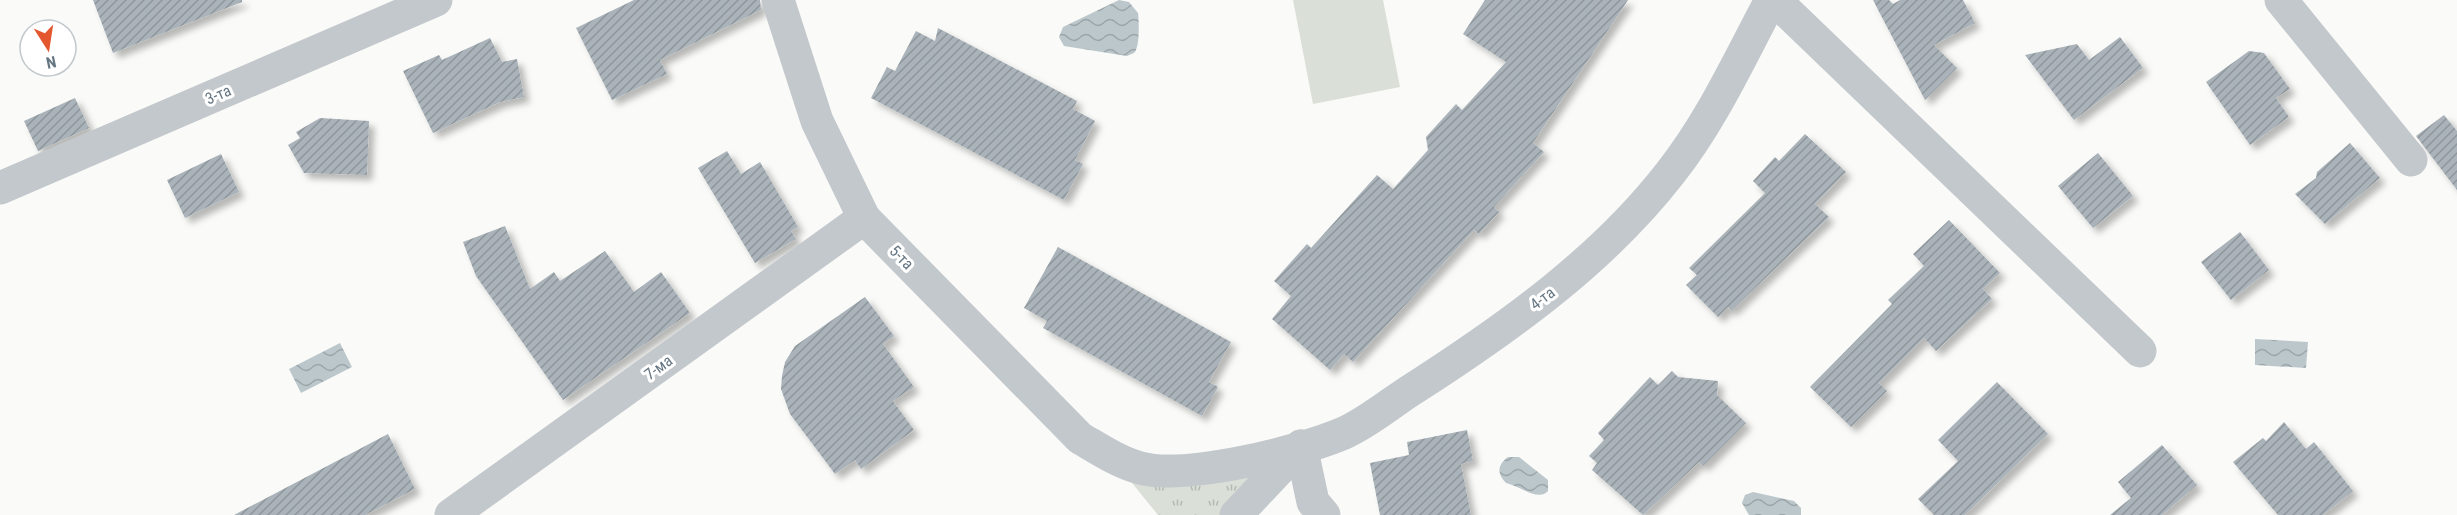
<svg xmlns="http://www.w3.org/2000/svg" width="2457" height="515" viewBox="0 0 2457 515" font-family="'Roboto Condensed',sans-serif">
<defs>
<pattern id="grass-tufts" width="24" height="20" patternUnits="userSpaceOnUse" patternTransform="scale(1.5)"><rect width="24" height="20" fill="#dadfd7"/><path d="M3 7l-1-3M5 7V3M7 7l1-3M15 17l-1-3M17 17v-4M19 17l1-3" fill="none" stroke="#b4b9b4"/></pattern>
<pattern id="water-waves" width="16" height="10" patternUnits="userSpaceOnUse" patternTransform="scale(1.5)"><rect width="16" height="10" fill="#bbc7cb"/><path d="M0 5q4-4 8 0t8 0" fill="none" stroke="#9ca6aa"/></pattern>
<pattern id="building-hatch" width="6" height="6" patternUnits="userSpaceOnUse" patternTransform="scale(1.5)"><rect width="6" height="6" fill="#aab3b9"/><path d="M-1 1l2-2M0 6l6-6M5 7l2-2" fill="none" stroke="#8e969c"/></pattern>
<filter id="shadow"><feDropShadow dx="5.5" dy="5.5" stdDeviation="3" flood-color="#0004"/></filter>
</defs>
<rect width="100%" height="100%" fill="#fafaf8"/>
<polygon fill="url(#grass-tufts)" points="1301,446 1236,515 1158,515 1111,457 1142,468"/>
<polygon fill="#dadfd7" points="1293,0 1383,0 1400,87 1313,104"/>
<g fill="url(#water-waves)">
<path d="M1119 0 1129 2 1138 13C1139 22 1140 47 1134 53L1127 56 1064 46 1059 37 1063 27Z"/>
<polygon points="2255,339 2308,342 2306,368 2255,365"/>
<polygon points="340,343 352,367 301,393 289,369"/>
<path d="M1508 457H1519L1548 480V491C1538 502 1520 486 1506 483 1497 474 1497 465 1508 457Z"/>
<polygon points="1753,492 1794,501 1801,508 1801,515 1749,515 1742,503 1745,495"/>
</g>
<g fill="url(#building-hatch)" filter="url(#shadow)">
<polygon points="93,0 242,0 242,2 113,53"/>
<polygon points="634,0 760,0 761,10 660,60 667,74 612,100 576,28"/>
<polygon points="1485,0 1628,0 1533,143 1544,152 1494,207 1499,212 1479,234 1474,230 1353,362 1344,354 1330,370 1272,319 1291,296 1274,281 1307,244 1311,248 1377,175 1393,189 1428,150 1426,137 1456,104 1462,110 1506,62 1463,34"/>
<polygon points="1873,0 1889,0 1893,4 1900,0 1963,0 1975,23 1934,45 1957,68 1925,100"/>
<polygon points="938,28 1077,101 1073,109 1095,121 1075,160 1083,164 1064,200 871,98 887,67 895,71 916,31 935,41"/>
<polygon points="2120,37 2143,68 2074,120 2025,55 2077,44 2089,60"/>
<polygon points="490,38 502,62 517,59 524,97 500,102 433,133 403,71 439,55 442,60"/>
<polygon points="2249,51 2264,53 2290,89 2276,98 2289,117 2250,145 2206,82"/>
<polygon points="75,98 89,128 38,151 24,121"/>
<polygon points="2444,115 2457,131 2457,190 2416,136"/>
<polygon points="320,118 369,121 367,175 304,173 288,145 300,138 296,132"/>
<polygon points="1805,134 1846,172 1815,204 1829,217 1731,311 1728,307 1718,317 1686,285 1697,275 1689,268 1765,193 1753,181 1775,157 1779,161"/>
<polygon points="2350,143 2380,178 2325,224 2295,194 2316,178 2317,172"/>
<polygon points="727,151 741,174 760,162 798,227 791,231 796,239 755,263 698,168"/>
<polygon points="2098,153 2133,196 2093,228 2058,186"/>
<polygon points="221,154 239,192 185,218 167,180"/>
<polygon points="1949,220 2000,273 1983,289 1992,299 1936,351 1924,338 1879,383 1887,391 1851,427 1810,387 1892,304 1888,300 1924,266 1913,254"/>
<polygon points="505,226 530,289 554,272 560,281 605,251 634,292 661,272 690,313 563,400 476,276 463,242"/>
<polygon points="2240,232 2269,270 2231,300 2201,262"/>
<polygon points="1058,247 1231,342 1209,382 1218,387 1202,416 1043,328 1047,321 1024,308"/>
<polygon points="865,297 894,336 883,344 914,387 893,401 914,430 861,469 855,460 835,474 790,414 781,389 782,376 785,362 795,346"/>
<polygon points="1672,371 1678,377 1718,381 1717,395 1746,423 1703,466 1699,462 1643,515 1592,470 1597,463 1589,456 1604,440 1598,433 1650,377 1658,385"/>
<polygon points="1997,382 2048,434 1965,515 1934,515 1918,499 1958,461 1938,440"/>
<polygon points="2284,422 2306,449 2314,442 2353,491 2323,515 2278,515 2233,462 2263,438 2266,441"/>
<polygon points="1467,430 1473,461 1461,464 1471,515 1380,515 1370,463 1409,455 1407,442"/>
<polygon points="388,434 415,489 365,515 234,515"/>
<polygon points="2162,445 2197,485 2162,515 2110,515 2131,498 2118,482"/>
</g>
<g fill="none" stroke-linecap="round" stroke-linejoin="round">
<g stroke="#c3c8cc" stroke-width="33">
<path d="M778 0 817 121 864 218 1080 438C1099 449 1118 462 1140 468 1186 480 1300 452 1344 433 1369 422 1393 401 1416 387 1509 327 1603 260 1671 172 1712 120 1740 58 1771 0"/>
<polyline points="1775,0 2140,351"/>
<polyline points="2281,0 2411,160"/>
<polyline points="0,188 436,0"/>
<polyline points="1301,446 1313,502 1324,515"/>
<polyline points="451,515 864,218"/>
<polyline points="1236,515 1301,446"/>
</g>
</g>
<g text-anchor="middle" stroke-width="6" stroke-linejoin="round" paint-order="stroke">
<g font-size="16" fill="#657683" stroke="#fff">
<text transform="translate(218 94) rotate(-23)" y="6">3-та</text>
<text transform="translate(902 257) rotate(46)" y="6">5-та</text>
<text transform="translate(1542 298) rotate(-37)" y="6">4-та</text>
<text transform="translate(658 367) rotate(-36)" y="6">7-ма</text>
</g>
</g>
<g transform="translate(48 48) rotate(168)"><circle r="28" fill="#ffffff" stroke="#c1c8cd" stroke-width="1.5"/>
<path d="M0-4.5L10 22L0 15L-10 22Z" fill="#e4572e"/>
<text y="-9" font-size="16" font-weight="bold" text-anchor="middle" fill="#657683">N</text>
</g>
</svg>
